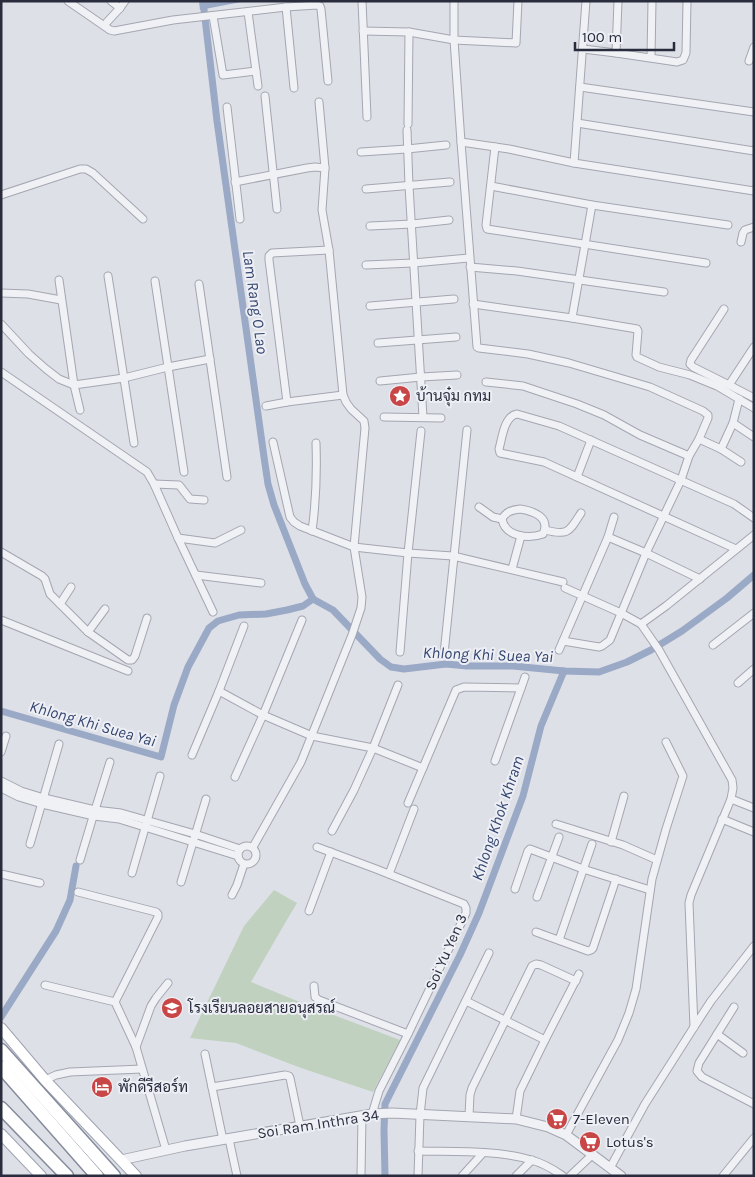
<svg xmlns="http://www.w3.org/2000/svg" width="755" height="1177" viewBox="0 0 755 1177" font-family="Karla,Sarabun,sans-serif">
<rect width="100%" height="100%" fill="#dee0e7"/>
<polygon fill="#c1d1bf" points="274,890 297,903 288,918 251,982 307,1005 400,1040 373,1092 301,1068 236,1043 190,1038 244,926"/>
<polygon fill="#9aa9c6" points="199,1 246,1 200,10"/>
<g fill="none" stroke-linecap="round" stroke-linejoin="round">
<g stroke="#9aa9c6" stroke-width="7">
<polyline points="203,1 217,121 264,457 268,484 274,505 305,584 313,599"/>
<polyline points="313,599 333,610 380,659 391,667 404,669 446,664 467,666 513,666 564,671 599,672 627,662 651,650 682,631 727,598 754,575"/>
<polyline points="1,711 161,757 174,705 188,667 209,628 218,621 239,615 266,614 287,610 303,606 313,599"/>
<polyline points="1,1017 56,931 70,900 76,866"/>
<polyline points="385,1176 384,1130 385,1104 460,955 479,913 523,796 541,726 564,671"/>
</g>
<g stroke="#a4a6b1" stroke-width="9">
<g id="minor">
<polyline points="68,1 110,30 114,31 173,20 286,7 317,5 320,6 321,9 328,81"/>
<polyline points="111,1 120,8 125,1"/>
<polyline points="362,1 367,117"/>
<polyline points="454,1 454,40 461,142 477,347 479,348 528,354 569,363 650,387 703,411 708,415 708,418 699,439 689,456 681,480 646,553 610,640 602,646 599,647 563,641"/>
<polyline points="286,7 294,88"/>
<polyline points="248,12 258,86"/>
<polyline points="213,16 223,75 256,71"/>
<polyline points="107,22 120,8"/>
<polyline points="363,31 409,32 454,40 516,43 518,1"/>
<polyline points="583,49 616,53 677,62 683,60 686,53 687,1"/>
<polyline points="616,53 618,1"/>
<polyline points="651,57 652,1"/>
<polyline points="749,61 754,47"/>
<polyline points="580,87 754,112"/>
<polyline points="265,96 277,209"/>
<polyline points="227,107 240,219"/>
<polyline points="577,123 754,151"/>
<polyline points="408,124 409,32"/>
<polyline points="407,130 409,186 423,417"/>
<polyline points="461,142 509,149 574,163 754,191"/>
<polyline points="495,147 486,225 487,229 706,263"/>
<polyline points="361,152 407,149 446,145"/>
<polyline points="574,163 586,1"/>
<polyline points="235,182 307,168 315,167 325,168"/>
<polyline points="491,186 592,205 728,225"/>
<polyline points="366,189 450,182"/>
<polyline points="1,195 80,169 86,169 93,173 143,219"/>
<polyline points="370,226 412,224 449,220"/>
<polyline points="741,242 743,233 745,230 754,227"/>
<polyline points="366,265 413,263 469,258"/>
<polyline points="470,267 517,271 664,292"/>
<polyline points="108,276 134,443"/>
<polyline points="59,280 74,385 80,410"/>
<polyline points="155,281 184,472"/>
<polyline points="199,284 227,477"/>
<polyline points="1,293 28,294 61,300"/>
<polyline points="473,304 572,318 637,329 638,331 636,355 637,357 659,367 690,375 717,386 754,408"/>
<polyline points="370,306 454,299"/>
<polyline points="724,309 691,360 690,364 693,367 729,385 754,398"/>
<polyline points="572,318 592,205"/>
<polyline points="1,324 29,354 46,369 59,379 74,385 124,378 168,367 210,359"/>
<polyline points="378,343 456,337"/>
<polyline points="1,372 147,472 154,484 178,538 213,612"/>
<polyline points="380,381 421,377 457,375"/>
<polyline points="486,382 523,386 577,404 604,415 640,435 689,456"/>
<polyline points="729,385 754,347"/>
<polyline points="287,402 269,260 269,256 272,253 329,250"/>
<polyline points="266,406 287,402 343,395"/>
<polyline points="384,417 441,418"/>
<polyline points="733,423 754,437"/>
<polyline points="699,439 721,449 741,462"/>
<polyline points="273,442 290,517 294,522 300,526 354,547 408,553 453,556 563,582"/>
<polyline points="721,449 733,423 739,399"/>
<polyline points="577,477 591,440"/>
<polyline points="154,484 179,485 190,499 204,500"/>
<polyline points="479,507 493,517 502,519"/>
<path d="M520 509C533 511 551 517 543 534 529 539 505 537 502 519 506 512 511 510 520 509Z"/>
<path d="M545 530C568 536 569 532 581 513"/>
<path d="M312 531C316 502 317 473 316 443"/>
<polyline points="608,537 646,553 700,579"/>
<polyline points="178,538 215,543 241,530"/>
<path d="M736 549 544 462 500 453 499 449C502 439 504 416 517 414L559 426 734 504 754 518"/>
<polyline points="1,552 42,576 45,579 50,594 88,632 128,660 132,660 135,656 147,618"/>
<polyline points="512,569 521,536"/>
<polyline points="196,575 261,583"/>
<polyline points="565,588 621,613 641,624 659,650 732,780 733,788 731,799 691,895 689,903 694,1027"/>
<polyline points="60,604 71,587"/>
<polyline points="1,620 128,671"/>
<polyline points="641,624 666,606 754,535"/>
<polyline points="88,632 105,609"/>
<polyline points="713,645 754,613"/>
<polyline points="559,650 608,537 614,517"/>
<polyline points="400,652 408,553 421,431"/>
<polyline points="444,654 467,430"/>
<polyline points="738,683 754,669"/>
<polyline points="219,691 263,715 312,736 373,748 423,768"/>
<polyline points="1,752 6,736"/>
<polyline points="192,755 219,691 244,626"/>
<polyline points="495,761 525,677"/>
<polyline points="235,777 263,715 302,620"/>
<polyline points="1,781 21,791 44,798 95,810 121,813 195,834 240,849"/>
<polyline points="1,788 19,797 42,804 94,816 119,819 238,856"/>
<polyline points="731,799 754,808"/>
<polyline points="408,803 456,690 464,687 521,688"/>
<polyline points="722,819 754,832"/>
<polyline points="556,824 623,845 657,860"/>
<polyline points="332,831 354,790 373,748 398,685"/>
<polyline points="611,842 624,796"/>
<polyline points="30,844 59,744"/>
<circle cx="247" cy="855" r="9"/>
<polyline points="253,847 301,762 352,635 361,608 362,597 354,547 365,428 364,421 351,409 346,402 343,395 329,250 322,210 325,168 319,102"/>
<polyline points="317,847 376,869 464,904 466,908 466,913 408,1034 379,1091 372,1114"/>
<polyline points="80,860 95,810 110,762"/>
<polyline points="132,873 160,776"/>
<polyline points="1,874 40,883"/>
<polyline points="389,874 414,809"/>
<polyline points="181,882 206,799"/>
<polyline points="515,889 528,851 530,849 583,869 650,890"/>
<polyline points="78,892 156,912 158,914 158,917 115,1002"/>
<polyline points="232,895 237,885 244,864"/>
<polyline points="537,897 559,837"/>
<polyline points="309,911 331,852"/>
<polyline points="536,932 588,951 591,950 593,948 616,879"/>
<polyline points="559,940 592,844"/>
<polyline points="45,985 115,1002 136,1047 166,1150"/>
<polyline points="314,986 315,997 319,1000 408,1034"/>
<polyline points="466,1001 545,1040"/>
<polyline points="734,1007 699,1063 697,1071 702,1077 754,1104"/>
<polyline points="717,1034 743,1053"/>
<polyline points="136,1047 151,1006 156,998 168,983"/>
<polyline points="205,1054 223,1140"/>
<polyline points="45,1080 56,1075 70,1072 142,1069"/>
<polyline points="212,1087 285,1075 289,1076 290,1078 300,1126"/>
<polyline points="469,1116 470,1095 472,1088 532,966 536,964 541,965 576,981"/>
<polyline points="516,1119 520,1091 545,1040 579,974"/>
<polyline points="566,1135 618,1040 629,1013 636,989 652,879 666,829 683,776 666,742"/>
<polyline points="229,1139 237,1176"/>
<path d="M418 1151C453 1152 499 1150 531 1160 543 1163 553 1169 563 1176"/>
<polyline points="610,1168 645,1104 694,1027 711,1001 754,946"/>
<polyline points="361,1176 362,1116"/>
<polyline points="418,1176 420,1115 423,1088 489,953"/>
<polyline points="462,1176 483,1153"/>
<polyline points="516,1176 532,1160"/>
<polyline points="570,1176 592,1155"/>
<polyline points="723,1176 754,1138"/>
</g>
</g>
<g stroke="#a4a6b1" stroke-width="11">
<polyline id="tertiary" points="121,1160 185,1146 372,1114 392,1113 516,1119 548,1127 566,1135 621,1176"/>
</g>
<g stroke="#9ea3b2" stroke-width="12">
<g id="primary">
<polyline points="1,1028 45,1080 136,1176"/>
<polyline points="1,1134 41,1176"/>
</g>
</g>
<g stroke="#868c9d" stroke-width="15">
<g id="motorway">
<polyline points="1,1050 114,1176"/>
<polyline points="1,1067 97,1176"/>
<polyline points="1,1108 67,1176"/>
</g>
</g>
<use href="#minor" stroke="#f0f1f5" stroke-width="7"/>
<use href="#tertiary" stroke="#f0f1f5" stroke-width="9"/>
<use href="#primary" stroke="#fff" stroke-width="10"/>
<use href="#motorway" stroke="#fff" stroke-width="12"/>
</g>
<defs>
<g id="sight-disc" transform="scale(1.125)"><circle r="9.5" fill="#c94647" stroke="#edeff5"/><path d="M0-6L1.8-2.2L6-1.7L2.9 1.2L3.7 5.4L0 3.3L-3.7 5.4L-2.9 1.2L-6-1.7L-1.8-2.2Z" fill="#fff"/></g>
<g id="school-disc" transform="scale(1.125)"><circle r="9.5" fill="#c94647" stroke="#edeff5"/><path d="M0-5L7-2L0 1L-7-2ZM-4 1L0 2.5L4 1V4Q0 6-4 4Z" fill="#fff"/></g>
<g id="hotel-disc" transform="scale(1.125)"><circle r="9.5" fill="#c94647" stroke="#edeff5"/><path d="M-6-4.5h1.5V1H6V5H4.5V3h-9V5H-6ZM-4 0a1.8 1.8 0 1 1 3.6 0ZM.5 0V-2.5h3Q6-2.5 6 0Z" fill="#fff"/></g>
<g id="supermarket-disc" transform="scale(1.125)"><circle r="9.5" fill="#c94647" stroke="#edeff5"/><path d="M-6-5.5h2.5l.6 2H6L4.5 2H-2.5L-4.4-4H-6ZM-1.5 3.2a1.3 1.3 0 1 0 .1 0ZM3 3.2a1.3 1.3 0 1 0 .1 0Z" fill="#fff"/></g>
</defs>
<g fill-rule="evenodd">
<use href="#sight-disc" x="400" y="396"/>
<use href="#school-disc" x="172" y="1008"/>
<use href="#hotel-disc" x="102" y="1087"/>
<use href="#supermarket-disc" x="557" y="1119"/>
<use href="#supermarket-disc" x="590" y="1142"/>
</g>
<g text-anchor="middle" stroke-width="4" stroke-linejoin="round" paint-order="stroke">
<g font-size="15" fill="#282c3d" stroke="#edeff5" text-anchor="start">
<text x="416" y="401">บ้านจุ๋ม กทม</text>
<text x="188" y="1013">โรงเรียนลอยสายอนุสรณ์</text>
<text x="118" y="1092">พักดีรีสอร์ท</text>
<text x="573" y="1124">7-Eleven</text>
<text x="606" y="1147">Lotus's</text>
</g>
<g font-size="15" fill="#282c3d" stroke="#edeff5">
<text transform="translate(446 952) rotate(-66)" y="5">Soi Yu Yen 3</text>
<text transform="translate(318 1124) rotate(-9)" y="5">Soi Ram Inthra 34</text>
</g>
<g font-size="16" font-style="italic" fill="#34466f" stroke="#edeff5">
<text transform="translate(256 302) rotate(82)" y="6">Lam Rang O Lao</text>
<text transform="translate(488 654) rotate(2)" y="6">Khlong Khi Suea Yai</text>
<text transform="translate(93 723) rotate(16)" y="6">Khlong Khi Suea Yai</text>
<text transform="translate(497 818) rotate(-71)" y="6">Khlong Khok Khram</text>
</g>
</g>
<rect width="755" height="1177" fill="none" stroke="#282c3d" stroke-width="5"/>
<path d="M575 42v8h99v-8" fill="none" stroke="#282c3d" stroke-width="2.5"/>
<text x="582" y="42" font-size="15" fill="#282c3d" stroke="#edeff5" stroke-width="4" paint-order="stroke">100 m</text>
</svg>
